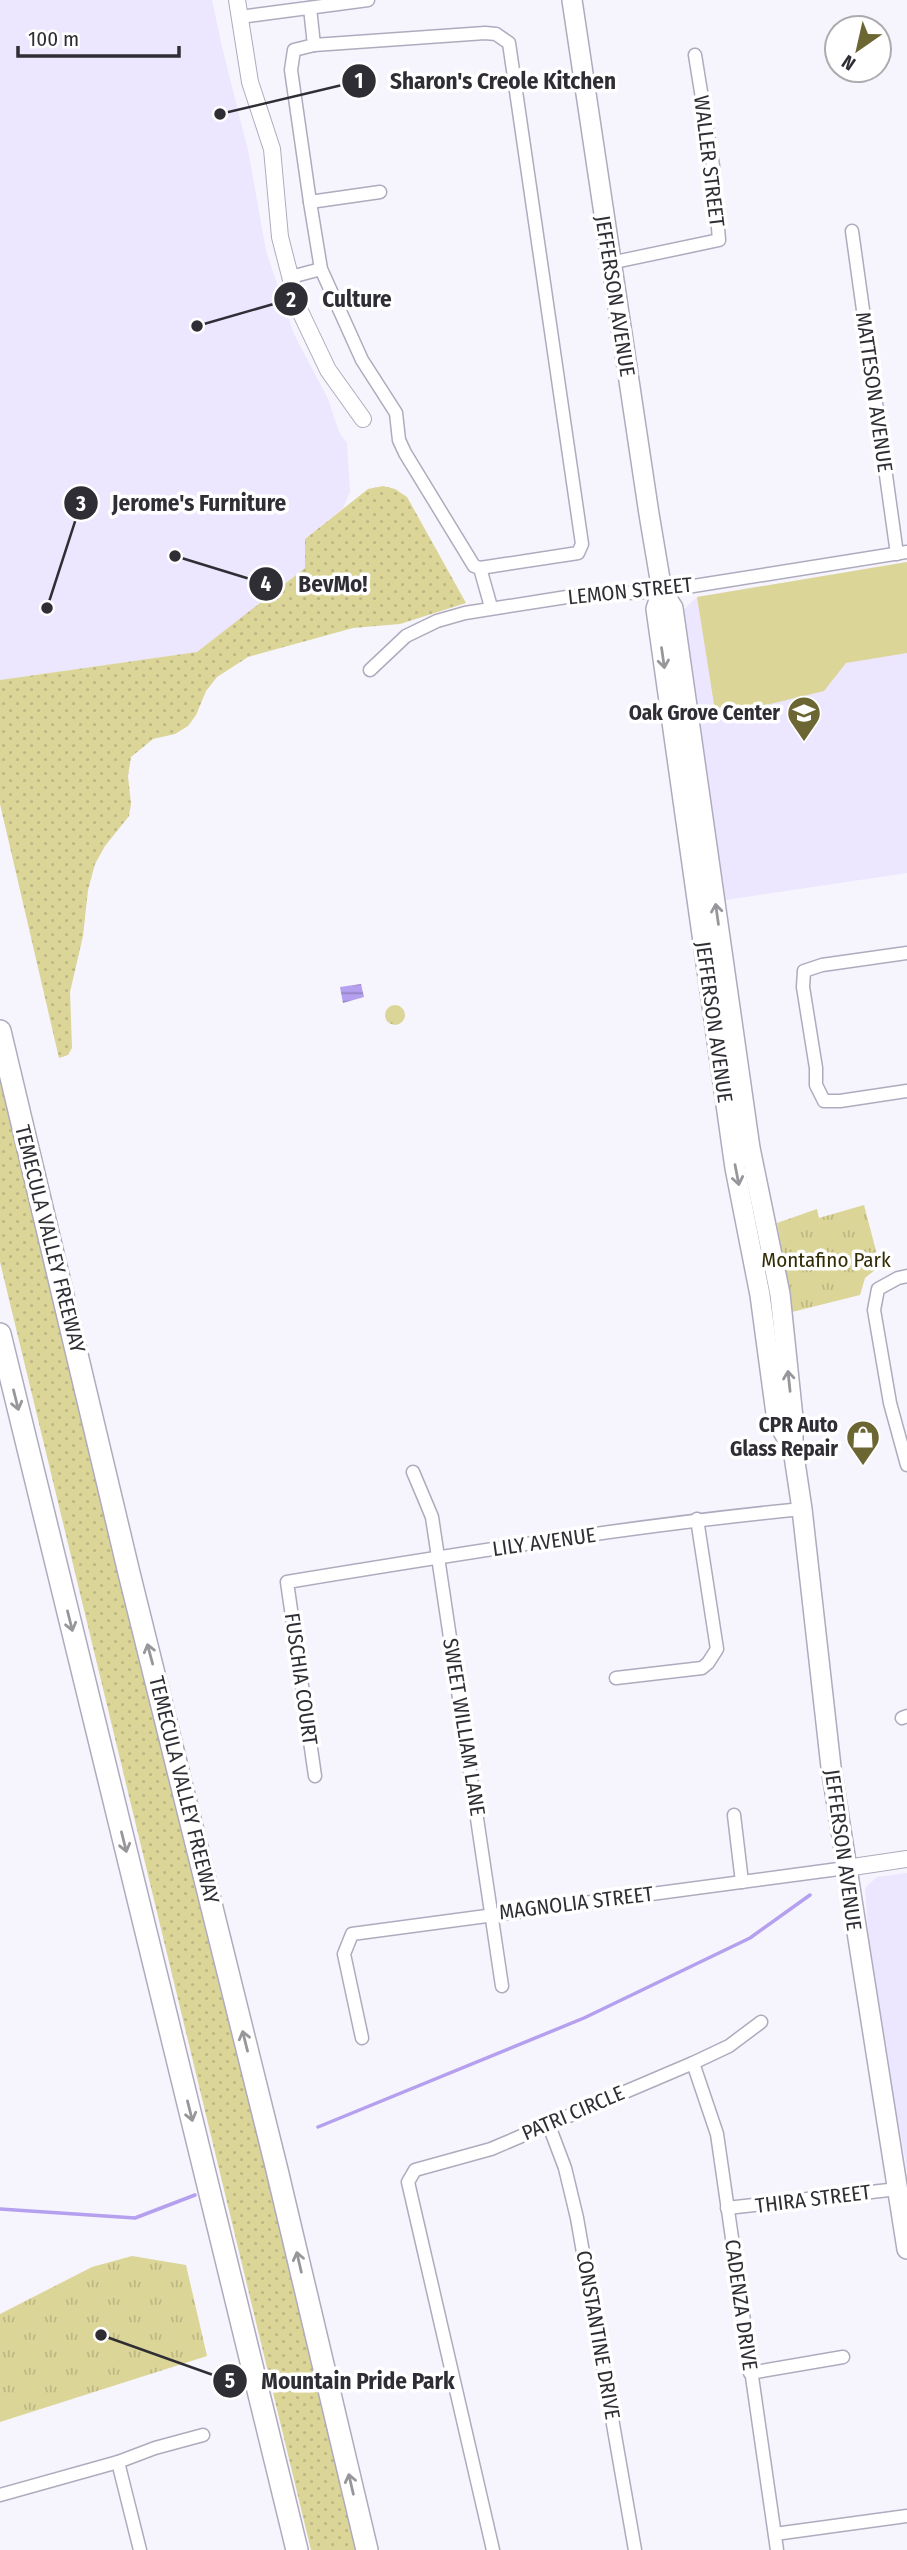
<svg xmlns="http://www.w3.org/2000/svg" width="907" height="2550" viewBox="0 0 907 2550" font-family="'Fira Sans Condensed',sans-serif">
<defs>
<pattern id="grass-dots" width="8" height="8" patternUnits="userSpaceOnUse" patternTransform="scale(1.75)"><rect width="8" height="8" fill="#dcd598"/><path d="M2 2h.1M6 6h.1" fill="none" stroke="#bdb784" stroke-width="1.8" stroke-linecap="round"/></pattern>
<pattern id="park-tufts" width="24" height="20" patternUnits="userSpaceOnUse" patternTransform="scale(1.75)"><rect width="24" height="20" fill="#dcd598"/><path d="M3 7l-1-3M5 7V3M7 7l1-3M15 17l-1-3M17 17v-4M19 17l1-3" fill="none" stroke="#bdb784"/></pattern>
<pattern id="water-rules" width="6" height="5" patternUnits="userSpaceOnUse" patternTransform="scale(1.75)"><rect width="6" height="5" fill="#b4a0ee"/><path d="M0 2.5h6" fill="none" stroke="#9383c2"/></pattern>
</defs>
<rect width="100%" height="100%" fill="#f6f4fc"/>
<g fill="#ece7fe">
<polygon points="0,0 212,0 222,47 248,150 266,251 294,334 328,399 339,432 347,443 350,492 343,508 305,539 305,568 198,652 0,680"/>
<polygon points="907,562 907,873 725,900 680,613 697,597"/>
<polygon points="907,1873 907,2170 871,1973 865,1888 877,1877"/>
</g>
<g fill="url(#grass-dots)">
<polygon points="383,486 395,489 407,497 466,603 400,624 353,628 248,657 217,677 206,691 196,715 188,726 175,734 153,739 131,757 128,776 131,804 129,816 105,846 95,864 88,890 83,936 70,992 72,1048 68,1055 59,1058 0,804 0,680 197,652 305,568 305,539 368,489"/>
<polygon points="0,1072 200,1908 276,2210 356,2550 311,2550 0,1262"/>
</g>
<g fill="url(#park-tufts)">
<circle cx="395" cy="1015" r="10"/>
<polygon points="864,1205 880,1266 865,1278 860,1295 792,1312 777,1223 817,1209 819,1218"/>
<polygon points="132,2256 186,2265 207,2356 0,2422 0,2314 92,2267"/>
</g>
<polygon fill="#dcd598" points="907,562 907,653 846,663 824,691 716,717 697,597"/>
<polygon fill="url(#water-rules)" points="361,984 364,997 343,1003 340,987"/>
<g fill="none" stroke-linecap="round" stroke-linejoin="round">
<g stroke="#b4a0ee" stroke-width="3.5">
<polyline points="318,2127 584,2018 750,1938 810,1895"/>
<polyline points="0,2209 135,2218 195,2195"/>
</g>
<g stroke="#afabbe" stroke-width="15">
<g id="street">
<polyline points="310,8 314,45 294,50 291,70 310,202 380,192"/>
<polyline points="240,17 368,0"/>
<polyline points="310,202 321,269 362,360 396,413 399,440 405,453 474,566 480,568 578,553 582,544 509,43 496,34 485,33 314,45"/>
<polyline points="852,231 897,554"/>
<polyline points="610,263 719,240 713,166 695,55"/>
<polyline points="291,277 321,269"/>
<polyline points="480,568 491,607"/>
<polyline points="370,670 406,636 437,621 465,613 573,596 662,591 907,552"/>
<polyline points="907,953 822,965 804,971 803,987 816,1068 816,1085 824,1101 840,1101 907,1091"/>
<polyline points="907,1276 898,1278 878,1289 874,1310 890,1403 907,1465"/>
<polyline points="413,1472 432,1517 502,1986"/>
<polyline points="616,1678 702,1668 708,1663 717,1649 697,1519"/>
<polyline points="902,1718 907,1716"/>
<path d="M315 1776 287 1582C458 1554 629 1526 802 1509"/>
<polyline points="734,1815 742,1882"/>
<polyline points="362,2038 344,1954 352,1934 846,1868"/>
<polyline points="693,2063 717,2134 777,2550"/>
<polyline points="548,2123 565,2168 577,2218 635,2550"/>
<polyline points="727,2208 898,2189"/>
<polyline points="750,2373 843,2357"/>
<polyline points="118,2462 140,2550"/>
<polyline points="0,2495 118,2462 155,2448 203,2435"/>
<polyline points="775,2534 907,2516"/>
<polyline points="493,2550 408,2182 415,2170 491,2149 693,2063 729,2046 761,2022"/>
</g>
</g>
<g stroke="#afabbe" stroke-width="18">
<g id="secondary">
<polyline points="237,0 250,82 272,149 280,237 298,307 328,370 363,419"/>
<polyline points="846,1868 907,1859"/>
</g>
</g>
<g stroke="#afabbe" stroke-width="22">
<g id="primary">
<polyline points="572,0 649,514 662,591 673,608 750,1148 780,1294 793,1418 793,1449 802,1509 831,1767 907,2249"/>
<polyline points="662,591 656,609 735,1168 760,1295 777,1421 792,1447"/>
</g>
</g>
<g stroke="#afabbe" stroke-width="24">
<g id="highway">
<polyline points="0,1031 129,1573 277,2170 367,2550"/>
<polyline points="0,1334 297,2550"/>
</g>
</g>
<use href="#street" stroke="#fff" stroke-width="12"/>
<use href="#secondary" stroke="#fff" stroke-width="16"/>
<use href="#primary" stroke="#fff" stroke-width="19"/>
<use href="#highway" stroke="#fff" stroke-width="21"/>
</g>
<defs><path id="oneway-shaft" d="M-6 0H5M1.5-3L5.5 0L1.5 3" fill="none" stroke-width="1.6" stroke-linecap="round" stroke-linejoin="round" transform="scale(1.75)"/></defs>
<g stroke="#97969a">
<use href="#oneway-shaft" transform="translate(663 658) rotate(82)"/>
<use href="#oneway-shaft" transform="translate(717 914) rotate(-98)"/>
<use href="#oneway-shaft" transform="translate(737 1175) rotate(79)"/>
<use href="#oneway-shaft" transform="translate(789 1381) rotate(-96)"/>
<use href="#oneway-shaft" transform="translate(16 1400) rotate(76)"/>
<use href="#oneway-shaft" transform="translate(70 1621) rotate(76)"/>
<use href="#oneway-shaft" transform="translate(150 1654) rotate(-105)"/>
<use href="#oneway-shaft" transform="translate(124 1842) rotate(76)"/>
<use href="#oneway-shaft" transform="translate(245 2041) rotate(-104)"/>
<use href="#oneway-shaft" transform="translate(190 2111) rotate(76)"/>
<use href="#oneway-shaft" transform="translate(299 2262) rotate(-103)"/>
<use href="#oneway-shaft" transform="translate(351 2484) rotate(-103)"/>
</g>
<defs>
<g id="school-pin" transform="scale(1.75)"><path d="M0 17L-7.5 6A9.5 9.5 0 1 1 7.5 6Z" fill="#6c6633" stroke="#fff"/><path d="M0-5L7-2L0 1L-7-2ZM-4 1L0 2.5L4 1V4Q0 6-4 4Z" fill="#fff"/></g>
<g id="shop-pin" transform="scale(1.75)"><path d="M0 17L-7.5 6A9.5 9.5 0 1 1 7.5 6Z" fill="#6c6633" stroke="#fff"/><path d="M-5-2.5h2.3a2.7 3.5 0 0 1 5.4 0H5L5.5 6h-11ZM-1.5-2.5h3a1.5 2.3 0 0 0-3 0Z" fill="#fff"/></g>
</defs>
<g fill-rule="evenodd">
<use href="#school-pin" x="804" y="713"/>
<use href="#shop-pin" x="863" y="1437"/>
</g>
<g text-anchor="middle" stroke-width="7" stroke-linejoin="round" paint-order="stroke">
<g font-size="21" fill="#2f2e35" stroke="#fff">
<text transform="translate(709 161) rotate(83)" y="7">WALLER STREET</text>
<text transform="translate(615 296) rotate(81)" y="7">JEFFERSON AVENUE</text>
<text transform="translate(874 392) rotate(82)" y="7">MATTESON AVENUE</text>
<text transform="translate(630 591) rotate(-6)" y="7">LEMON STREET</text>
<text transform="translate(714 1022) rotate(82)" y="7">JEFFERSON AVENUE</text>
<text transform="translate(50 1239) rotate(76)" y="7">TEMECULA VALLEY FREEWAY</text>
<text transform="translate(544 1542) rotate(-8)" y="7">LILY AVENUE</text>
<text transform="translate(301 1679) rotate(82)" y="7">FUSCHIA COURT</text>
<text transform="translate(464 1727) rotate(81)" y="7">SWEET WILLIAM LANE</text>
<text transform="translate(184 1790) rotate(76)" y="7">TEMECULA VALLEY FREEWAY</text>
<text transform="translate(843 1850) rotate(82)" y="7">JEFFERSON AVENUE</text>
<text transform="translate(576 1903) rotate(-7)" y="7">MAGNOLIA STREET</text>
<text transform="translate(573 2113) rotate(-23)" y="7">PATRI CIRCLE</text>
<text transform="translate(813 2199) rotate(-7)" y="7">THIRA STREET</text>
<text transform="translate(741 2305) rotate(82)" y="7">CADENZA DRIVE</text>
<text transform="translate(598 2335) rotate(80)" y="7">CONSTANTINE DRIVE</text>
</g>
<g font-size="21" font-weight="bold" fill="#2f2e35" stroke="#fff" text-anchor="end">
<text x="780" y="720">Oak Grove Center</text>
<text x="838" y="1432">CPR Auto<tspan x="838" dy="24">Glass Repair</tspan></text>
</g>
<g font-size="21" fill="#312c04" stroke="#fff">
<text x="826" y="1267">Montafino Park</text>
</g>
</g>
<path fill="none" stroke="#2f2e35" stroke-width="2.5" d="M220 114L359 81M197 326L291 299M47 608L81 503M175 556L266 584M101 2335L230 2381"/>
<g fill="#2f2e35" stroke="#fff" stroke-width="2.5">
<circle cx="220" cy="114" r="7"/>
<circle cx="197" cy="326" r="7"/>
<circle cx="47" cy="608" r="7"/>
<circle cx="175" cy="556" r="7"/>
<circle cx="101" cy="2335" r="7"/>
<circle cx="359" cy="81" r="18"/>
<circle cx="291" cy="299" r="18"/>
<circle cx="81" cy="503" r="18"/>
<circle cx="266" cy="584" r="18"/>
<circle cx="230" cy="2381" r="18"/>
</g>
<g font-size="21" text-anchor="middle" font-weight="bold" fill="#fff">
<text x="359" y="88">1</text>
<text x="291" y="307">2</text>
<text x="81" y="511">3</text>
<text x="266" y="591">4</text>
<text x="230" y="2388">5</text>
</g>
<g font-size="23" text-anchor="middle" font-weight="bold" fill="#2f2e35" stroke="#fff" stroke-width="7" stroke-linejoin="round" paint-order="stroke">
<text x="503" y="89">Sharon's Creole Kitchen</text>
<text x="357" y="307">Culture</text>
<text x="199" y="511">Jerome's Furniture</text>
<text x="333" y="592">BevMo!</text>
<text x="358" y="2389">Mountain Pride Park</text>
</g>
<g transform="translate(858 49) rotate(214)"><circle r="33" fill="#ffffff" stroke="#acabae" stroke-width="2"/>
<path d="M0-5L12 26L0 18L-12 26Z" fill="#6c6633"/>
<text y="-10" font-size="19" font-weight="bold" text-anchor="middle" fill="#2f2e35">N</text>
</g>
<path d="M18 46v10h161v-10" fill="none" stroke="#2f2e35" stroke-width="3.5"/>
<text x="28" y="46" font-size="21" fill="#2f2e35" stroke="#ffffff" stroke-width="5" paint-order="stroke">100 m</text>
</svg>
